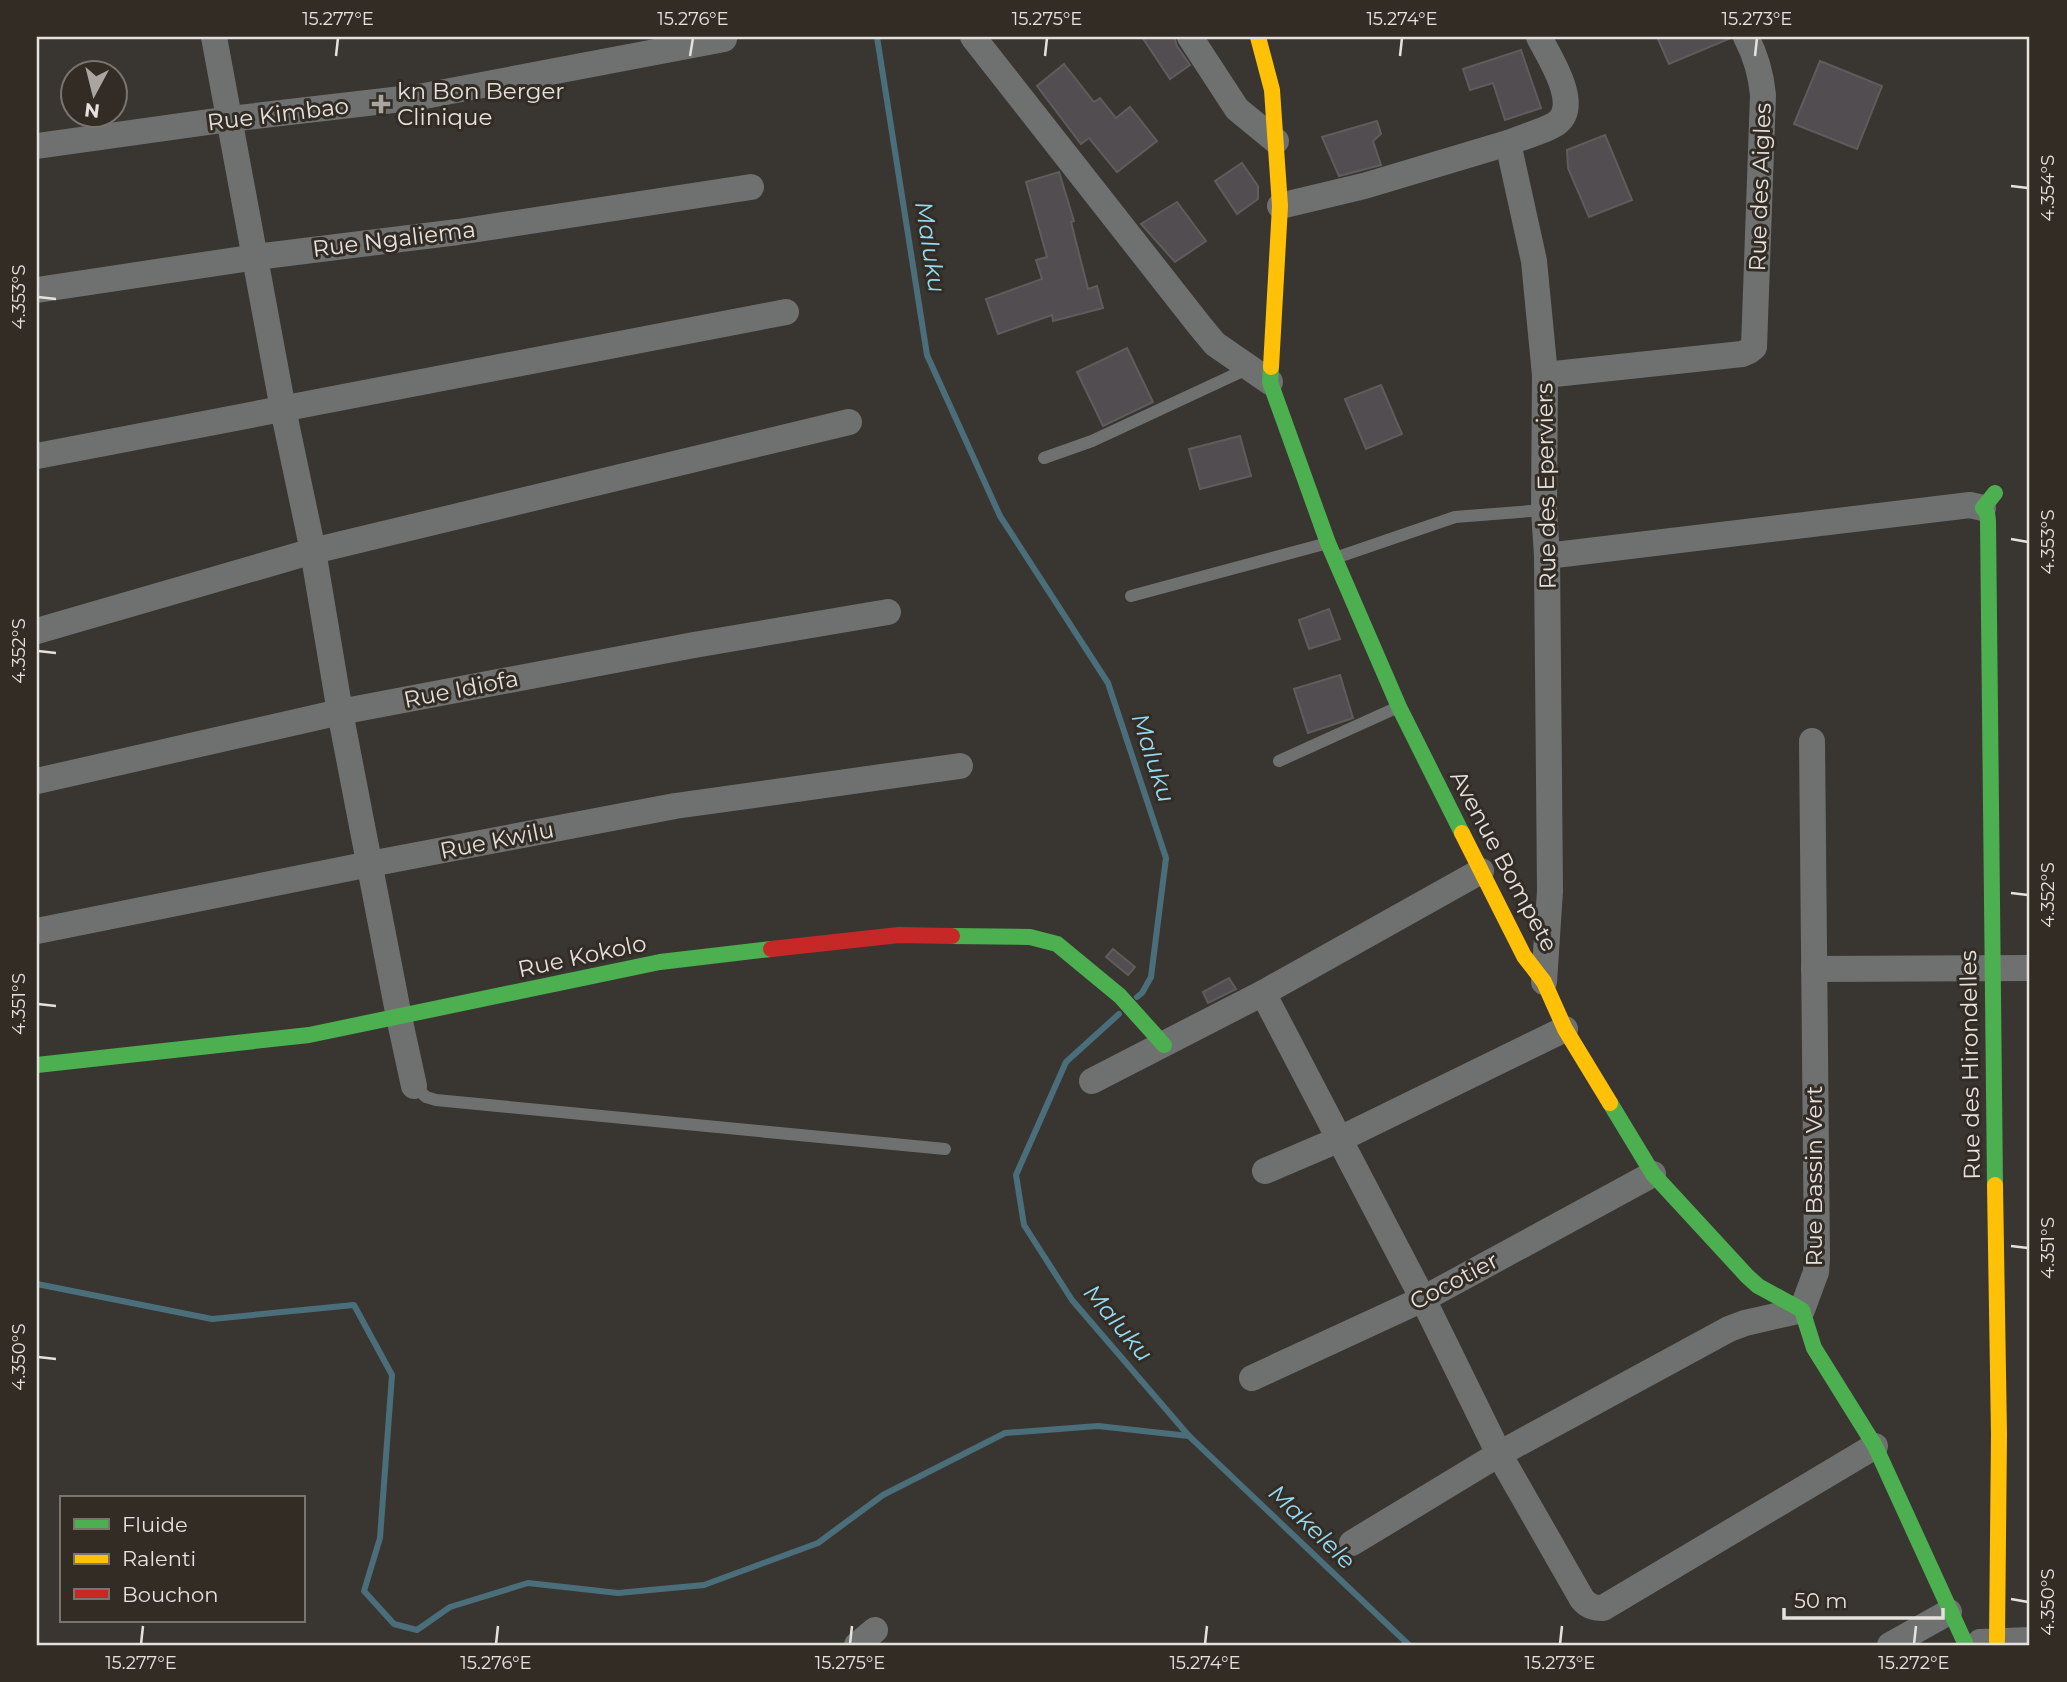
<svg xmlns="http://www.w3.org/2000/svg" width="2067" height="1682" viewBox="0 0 2067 1682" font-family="Montserrat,sans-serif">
<rect width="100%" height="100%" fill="#393632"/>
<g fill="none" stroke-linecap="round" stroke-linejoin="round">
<g stroke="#4b6e7b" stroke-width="6">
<polyline points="877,37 927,355 1000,516 1108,683 1166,858 1151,977 1142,993 1137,997"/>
<polyline points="1119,1014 1066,1062 1016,1175 1024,1225 1072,1300 1189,1436 1409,1645"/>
<polyline points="37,1284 212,1319 354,1305 392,1375 380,1538 364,1591 394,1624 417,1630 450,1607 528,1583 618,1593 704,1585 818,1543 883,1495 1005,1433 1098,1426 1189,1436"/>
</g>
</g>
<g fill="#514d50" stroke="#5e5c5c" stroke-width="2">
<polygon points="1142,37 1174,37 1177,46 1190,65 1170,79"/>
<polygon points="1657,37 1730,37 1731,38 1669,64"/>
<polygon points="1521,50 1541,108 1505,120 1493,83 1470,90 1463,69"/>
<polygon points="1820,61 1882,86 1857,149 1794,124"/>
<polygon points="1064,64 1094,102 1100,98 1116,118 1130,107 1157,141 1117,172 1089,138 1081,144 1037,86"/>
<polygon points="1377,121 1381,134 1373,141 1381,165 1339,176 1322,137"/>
<polygon points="1605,135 1632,200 1589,217 1568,168 1567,150"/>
<polygon points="1242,163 1258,186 1258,199 1237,214 1215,181"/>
<polygon points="1059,172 1074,221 1071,222 1088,289 1097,286 1103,308 1053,321 1052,315 998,334 986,299 1042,279 1036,260 1047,257 1026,182"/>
<polygon points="1177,202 1206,241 1175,262 1141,224"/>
<polygon points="1127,348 1153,402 1103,426 1077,372"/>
<polygon points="1381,385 1402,434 1366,449 1345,399"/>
<polygon points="1240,436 1251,476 1200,489 1189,449"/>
<polygon points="1329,609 1340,639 1309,649 1299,620"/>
<polygon points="1340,675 1353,718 1308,733 1294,689"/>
<polygon points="1113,949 1135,967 1128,975 1106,957"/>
<polygon points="1229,978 1236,989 1208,1003 1203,992"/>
</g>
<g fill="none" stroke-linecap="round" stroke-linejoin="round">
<g stroke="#6f7171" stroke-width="12">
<polyline points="1044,458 1092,441 1249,368"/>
<polyline points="1338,557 1455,517 1544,510"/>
<polyline points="1131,596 1324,544"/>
<polyline points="1279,761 1396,708"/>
<polyline points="414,1086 426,1097 436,1100 945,1149"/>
</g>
<g stroke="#6f7171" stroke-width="26">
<polyline points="214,37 283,409 313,551 340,712 399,1017 414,1086"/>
<polyline points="973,37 1200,326 1215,344 1270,382"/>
<polyline points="1190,37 1237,109 1276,141"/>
<path d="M1539 37C1549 57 1580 103 1558 122 1551 129 1519 138 1508 143L1534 261 1545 375 1544 510 1547 556 1550 891 1544 982"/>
<polyline points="37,146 230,119 419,97 724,39"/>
<polyline points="1280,206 1364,186 1508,143"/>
<polyline points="37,290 256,257 458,232 751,187"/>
<path d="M1545 375 1742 354 1749 351 1754 347 1763 95C1761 73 1756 56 1746 37"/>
<polyline points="37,456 786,312"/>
<polyline points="1547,556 1970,505 1983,508"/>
<polyline points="37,631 313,551 849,422"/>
<polyline points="37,781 340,712 694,645 888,612"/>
<polyline points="37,931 370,864 675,806 960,766"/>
<polyline points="1814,969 2030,968"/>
<path d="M1263 993 1423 1299 1499 1454 1582 1599C1588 1606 1593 1608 1603 1608L1875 1446"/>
<polyline points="1092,1081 1263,993 1481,871"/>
<polyline points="1265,1171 1340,1139 1565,1029"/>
<polyline points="1252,1378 1423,1299 1653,1174"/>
<polyline points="1352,1543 1499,1454 1729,1329 1745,1323 1802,1310 1816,1272 1817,1259 1812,741"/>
<polyline points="1980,1642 2030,1640"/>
<polyline points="857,1645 875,1630"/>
<polyline points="1890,1645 1949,1612"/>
</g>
<g stroke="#4caf50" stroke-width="16">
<polyline points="1271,367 1270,382 1328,543 1399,707 1462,833"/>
<polyline points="1995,493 1983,508 1987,513 1988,521 1995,1185"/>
<polyline points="952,936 1030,937 1057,944 1120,996 1164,1045"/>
<polyline points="37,1065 309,1035 660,962 771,949"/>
<polyline points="1610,1103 1653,1174 1747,1276 1758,1286 1802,1310 1814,1348 1875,1446 1966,1645"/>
</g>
<g stroke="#ffc107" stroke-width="16">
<polyline points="1258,37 1272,90 1280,206 1271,367"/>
<polyline points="1462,833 1524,956 1544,982 1565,1029 1610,1103"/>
<polyline points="1995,1185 1999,1434 1997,1641"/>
</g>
<polyline stroke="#c62828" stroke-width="16" points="771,949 899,935 952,936"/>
</g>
<path fill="none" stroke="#e5e1dd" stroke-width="2.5" d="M336 56 338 38M690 56 693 38M1045 56 1047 38M1400 56 1402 38M1755 56 1757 38M2011 186 2028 188M38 297 56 299M2011 539 2028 542M38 651 56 653M2011 893 2028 895M38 1004 56 1006M2011 1246 2028 1248M38 1357 56 1359M2011 1599 2028 1602M141 1644 143 1626M496 1644 498 1626M850 1644 852 1626M1205 1644 1207 1626M1560 1644 1562 1626M1914 1644 1916 1626"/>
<path fill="#a9a5a1" stroke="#322c25" stroke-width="2.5" d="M377.5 93.5h7v7h7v7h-7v7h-7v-7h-7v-7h7z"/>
<g text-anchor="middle" stroke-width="6" stroke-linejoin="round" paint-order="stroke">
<g font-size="23" fill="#e5e1dd" stroke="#322c25" text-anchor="start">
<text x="397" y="99">kn Bon Berger<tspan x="397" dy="26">Clinique</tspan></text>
</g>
<g font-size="23" fill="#e5e1dd" stroke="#322c25">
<text transform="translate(278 114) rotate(-7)" y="8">Rue Kimbao</text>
<text transform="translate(1760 187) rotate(-88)" y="8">Rue des Aigles</text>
<text transform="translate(394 239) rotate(-7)" y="8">Rue Ngaliema</text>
<text transform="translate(1546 486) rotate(-91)" y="8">Rue des Eperviers</text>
<text transform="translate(461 689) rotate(-11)" y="8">Rue Idiofa</text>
<text transform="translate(497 840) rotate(-11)" y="8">Rue Kwilu</text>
<text transform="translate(1504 861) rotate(62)" y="8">Avenue Bompete</text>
<text transform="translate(582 956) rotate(-12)" y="8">Rue Kokolo</text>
<text transform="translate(1970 1065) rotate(-91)" y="8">Rue des Hirondelles</text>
<text transform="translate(1814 1176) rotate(-90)" y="8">Rue Bassin Vert</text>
<text transform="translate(1454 1281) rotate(-28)" y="8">Cocotier</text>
</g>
<g font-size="24" font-style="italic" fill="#93daf4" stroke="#322c25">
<text transform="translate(930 247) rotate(81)" y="8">Maluku</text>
<text transform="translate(1153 758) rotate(72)" y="8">Maluku</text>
<text transform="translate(1118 1323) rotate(50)" y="8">Maluku</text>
<text transform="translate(1312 1527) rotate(44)" y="8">Makelele</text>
</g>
</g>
<rect width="2067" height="1682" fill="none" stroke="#322c25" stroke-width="77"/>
<rect x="60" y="1496" width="245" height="126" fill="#322c25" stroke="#7a746f" stroke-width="2"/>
<rect x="74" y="1519" width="35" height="10" fill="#4caf50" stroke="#7a746f" stroke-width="2"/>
<text x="122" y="1532" font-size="21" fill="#e5e1dd">Fluide</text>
<rect x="74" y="1554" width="35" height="10" fill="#ffc107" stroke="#7a746f" stroke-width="2"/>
<text x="122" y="1566" font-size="21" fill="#e5e1dd">Ralenti</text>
<rect x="74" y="1589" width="35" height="10" fill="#c62828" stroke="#7a746f" stroke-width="2"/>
<text x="122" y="1602" font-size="21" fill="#e5e1dd">Bouchon</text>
<g transform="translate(94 94) rotate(187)"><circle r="33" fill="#322c25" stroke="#7a746f" stroke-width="2"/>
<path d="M0-5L12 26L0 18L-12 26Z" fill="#a9a5a1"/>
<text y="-10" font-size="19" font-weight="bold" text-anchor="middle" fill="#e5e1dd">N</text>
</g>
<path d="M1784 1608v10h159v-10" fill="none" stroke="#e5e1dd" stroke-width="3.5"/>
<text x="1794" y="1608" font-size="21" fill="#e5e1dd" stroke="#322c25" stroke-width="5" paint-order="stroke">50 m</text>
<rect x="38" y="38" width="1990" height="1606" fill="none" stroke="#e5e1dd" stroke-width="2.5"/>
<g font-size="18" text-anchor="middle" fill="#e5e1dd">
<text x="338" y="25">15.277°E</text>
<text x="693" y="25">15.276°E</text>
<text x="1047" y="25">15.275°E</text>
<text x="1402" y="25">15.274°E</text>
<text x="1757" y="25">15.273°E</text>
<text transform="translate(2048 188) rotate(-90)" y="6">4.354°S</text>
<text transform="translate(19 297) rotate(-90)" y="6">4.353°S</text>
<text transform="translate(2048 542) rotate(-90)" y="6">4.353°S</text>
<text transform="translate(19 651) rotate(-90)" y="6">4.352°S</text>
<text transform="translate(2048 895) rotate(-90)" y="6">4.352°S</text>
<text transform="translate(19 1004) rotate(-90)" y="6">4.351°S</text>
<text transform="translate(2048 1248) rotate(-90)" y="6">4.351°S</text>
<text transform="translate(19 1357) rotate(-90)" y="6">4.350°S</text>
<text transform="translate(2048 1602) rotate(-90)" y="6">4.350°S</text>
<text x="141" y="1669">15.277°E</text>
<text x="496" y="1669">15.276°E</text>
<text x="850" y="1669">15.275°E</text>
<text x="1205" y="1669">15.274°E</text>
<text x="1560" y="1669">15.273°E</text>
<text x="1914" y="1669">15.272°E</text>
</g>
</svg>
